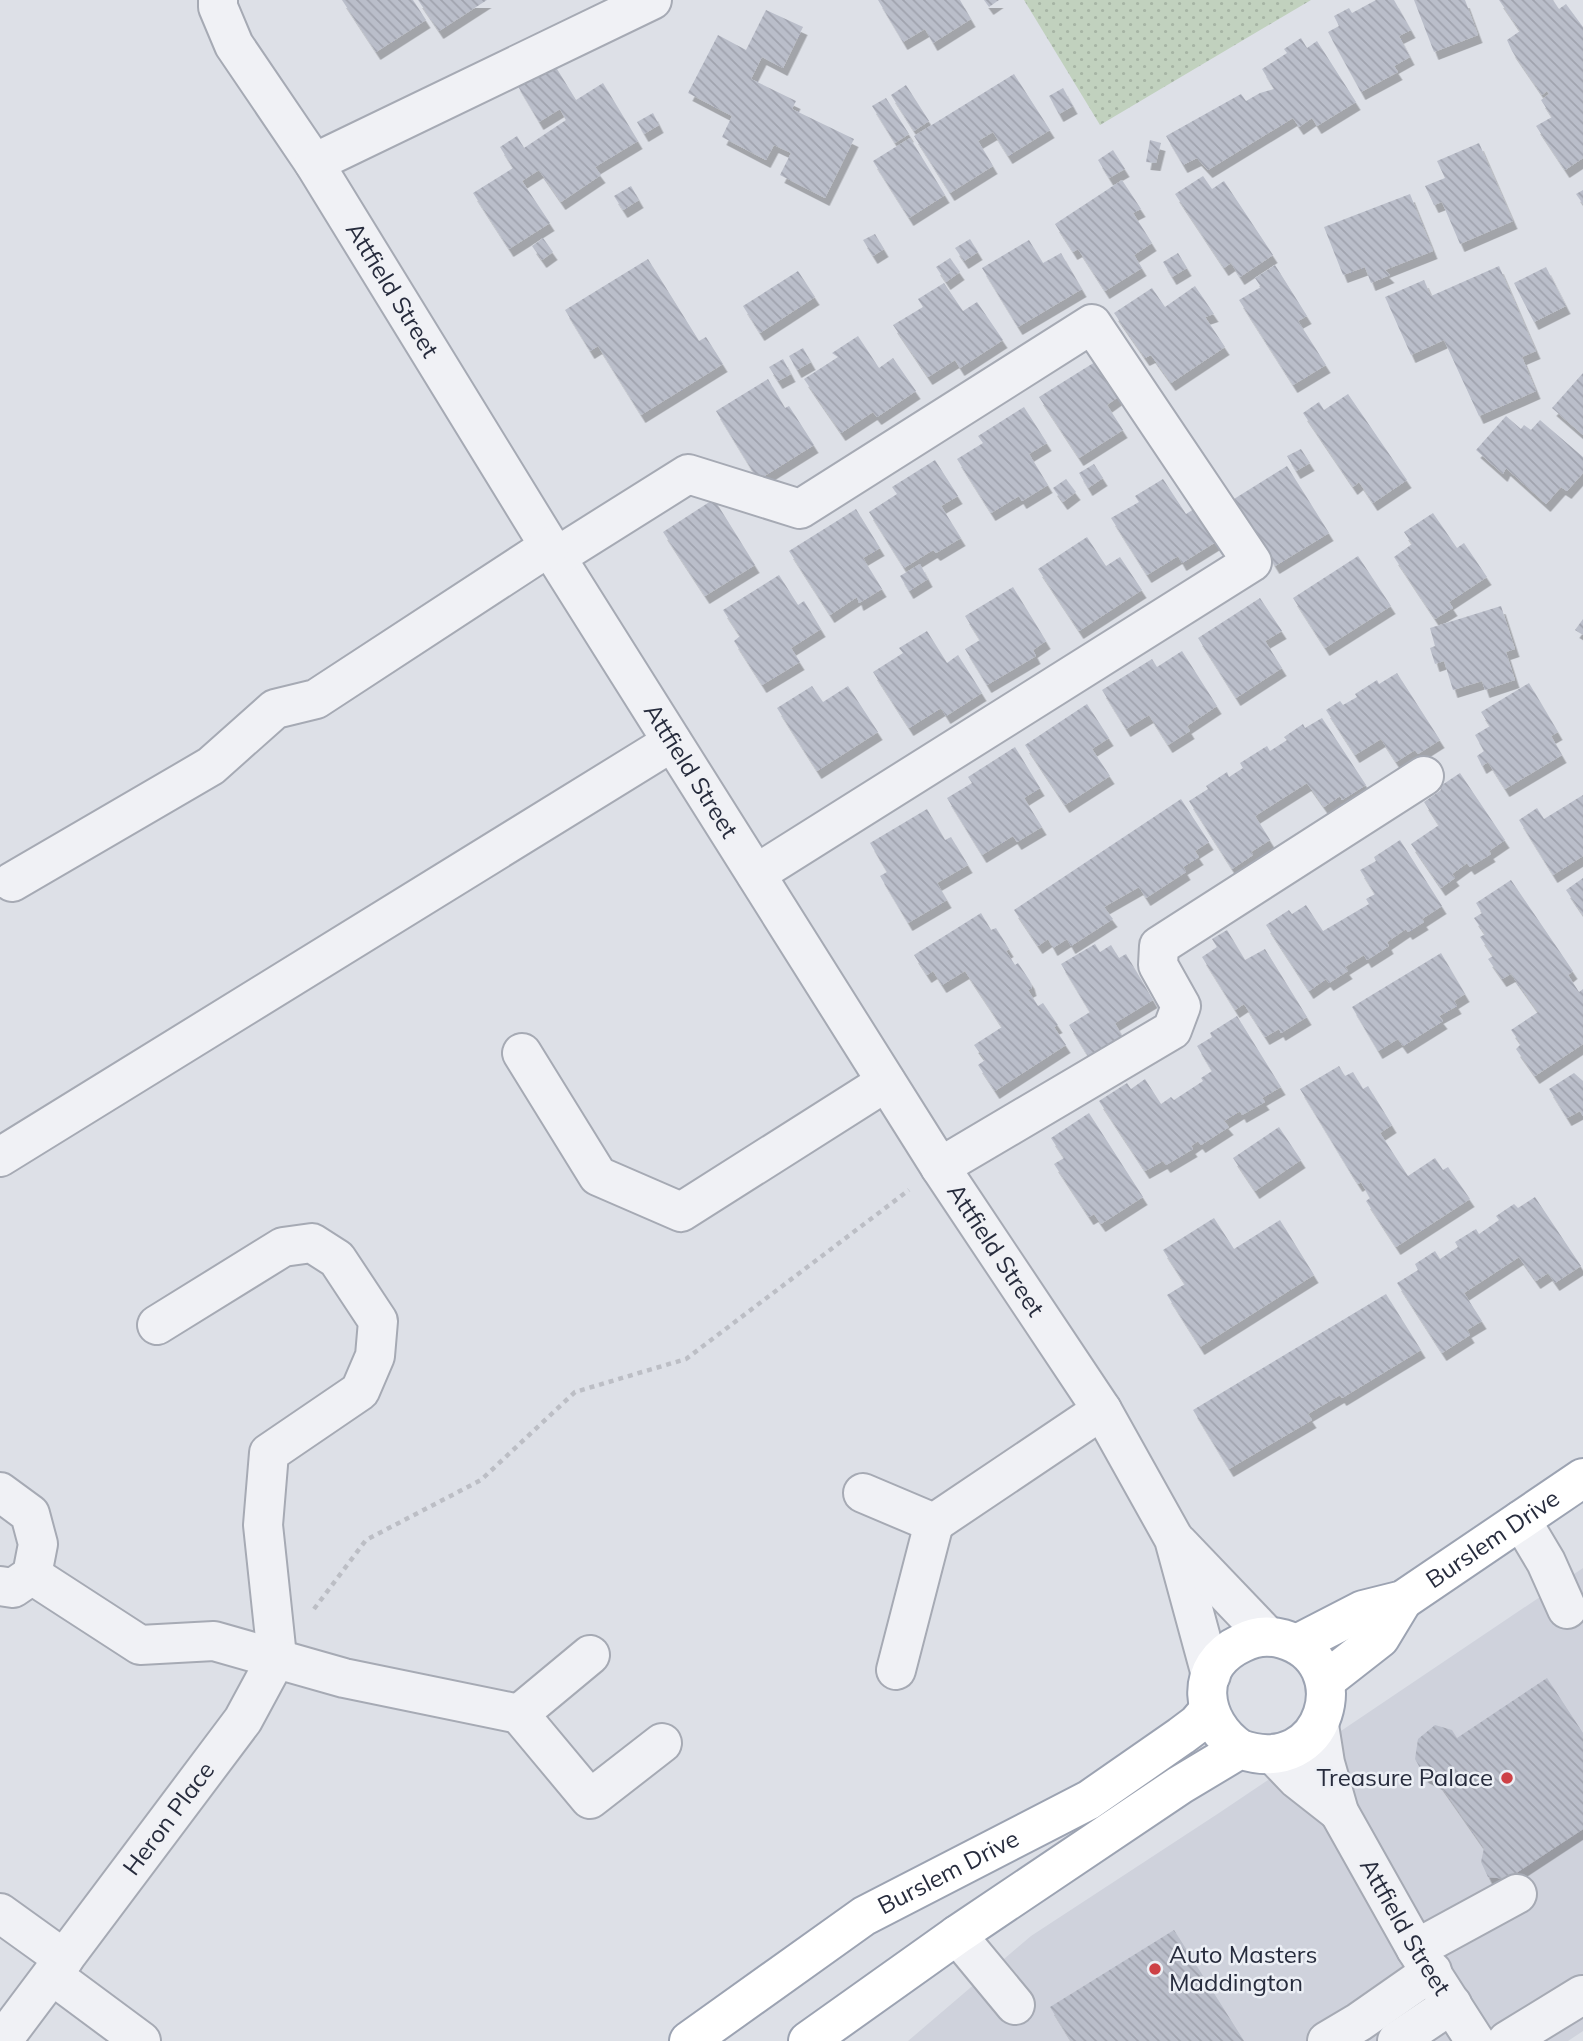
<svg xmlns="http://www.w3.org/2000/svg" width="1583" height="2041" viewBox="0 0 1583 2041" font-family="Mulish,sans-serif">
<defs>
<pattern id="grass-dots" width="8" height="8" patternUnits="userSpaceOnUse" patternTransform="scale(1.75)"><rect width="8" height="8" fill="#c1d1be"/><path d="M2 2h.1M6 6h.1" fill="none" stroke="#a6b4a4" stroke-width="1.8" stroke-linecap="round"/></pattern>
<pattern id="building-back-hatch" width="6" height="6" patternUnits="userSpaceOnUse" patternTransform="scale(1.75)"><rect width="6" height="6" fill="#babeca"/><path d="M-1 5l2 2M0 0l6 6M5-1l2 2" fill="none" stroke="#a0a3ae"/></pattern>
<filter id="shadow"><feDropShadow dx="4.5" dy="8" stdDeviation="0" flood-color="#0004"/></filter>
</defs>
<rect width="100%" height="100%" fill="#dde0e7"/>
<polygon fill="#cfd2dc" points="1583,1568 1583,2031 1568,2041 908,2041 1031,1936 1219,1813"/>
<polygon fill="url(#grass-dots)" points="1024,0 1311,0 1100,125"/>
<g fill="url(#building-back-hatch)" filter="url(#shadow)">
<polygon points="342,0 413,0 426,20 376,52"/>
<polygon points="418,0 487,0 439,31"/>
<polygon points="878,0 960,0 971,19 933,43 925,29 903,42"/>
<polygon points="984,0 999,0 989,7"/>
<polygon points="1376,0 1394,0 1411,30 1399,36 1410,57 1394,66 1398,72 1361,92 1328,32 1339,26 1334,16 1349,8 1352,13"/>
<polygon points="1414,0 1465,0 1478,35 1434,52"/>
<polygon points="1499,0 1553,0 1559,9 1566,4 1583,27 1583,158 1565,170 1536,126 1552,117 1541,100 1549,94 1547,91 1542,95 1512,51 1507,40 1520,31"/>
<polygon points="766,10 803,27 783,68 762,57 751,79 796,101 792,109 854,139 825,198 780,175 791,153 774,145 766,160 722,137 732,116 688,93 718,35 746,50"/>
<polygon points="1301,38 1307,48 1317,41 1356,102 1317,126 1312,118 1299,127 1293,118 1208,170 1197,158 1183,165 1166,136 1241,94 1246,101 1260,93 1274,89 1262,69 1287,53 1284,49"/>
<polygon points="552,61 576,100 603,83 638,141 595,167 601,175 561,202 539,170 522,181 550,223 509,249 473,193 513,168 500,147 517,136 524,148 566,120 560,109 539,122 516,83"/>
<polygon points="1014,74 1050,130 1008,156 993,132 978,141 993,166 950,193 914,136"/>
<polygon points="906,85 929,121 914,131 891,95"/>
<polygon points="1063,88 1073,106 1059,114 1049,96"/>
<polygon points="886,98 909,134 895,143 872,106"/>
<polygon points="653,113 659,125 644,134 637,122"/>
<polygon points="910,138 945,195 909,218 873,161"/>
<polygon points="1150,140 1161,143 1156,163 1146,162"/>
<polygon points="1479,143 1513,221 1460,244 1442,202 1434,205 1425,186 1445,178 1437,161"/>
<polygon points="1113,150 1125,169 1109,178 1098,160"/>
<polygon points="1203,176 1212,189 1224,181 1273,255 1240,277 1231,263 1224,268 1175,194"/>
<polygon points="1122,180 1141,209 1133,213 1152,243 1134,255 1142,268 1105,291 1078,249 1073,252 1055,224"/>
<polygon points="631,186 639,200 623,210 614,196"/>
<polygon points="1583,190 1583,204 1576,194"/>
<polygon points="1410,194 1433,251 1385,270 1390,275 1371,283 1365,267 1343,275 1324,227"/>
<polygon points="875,234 884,249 873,256 863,240"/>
<polygon points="543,238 553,252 542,260 532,246"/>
<polygon points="970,239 978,252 964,261 955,248"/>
<polygon points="1029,240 1043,263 1061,253 1082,289 1018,327 982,268"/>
<polygon points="1178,253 1187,268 1172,277 1163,262"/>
<polygon points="950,258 960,272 946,282 936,267"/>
<polygon points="648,259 699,341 706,337 723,364 641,415 598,346 590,351 565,310"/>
<polygon points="1275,265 1307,316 1298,321 1326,365 1293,385 1239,300 1261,287 1255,278"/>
<polygon points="1499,266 1536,351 1522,357 1536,391 1479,416 1444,340 1411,355 1385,297 1424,280 1431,296"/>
<polygon points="1546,267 1566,306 1534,322 1514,283"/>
<polygon points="798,271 815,297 760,333 743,306"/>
<polygon points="944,283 963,311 977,302 1003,340 960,368 955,360 928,377 893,325 923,307 918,299"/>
<polygon points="1195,286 1214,314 1205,317 1225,347 1171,383 1151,355 1145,358 1114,313 1152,288 1165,307"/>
<polygon points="858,336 879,368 893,358 916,391 877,417 873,412 841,433 804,379 838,357 832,353"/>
<polygon points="803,348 811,362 797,370 789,356"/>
<polygon points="1103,357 1125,392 1107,405 1123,430 1079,458 1039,397"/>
<polygon points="783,359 791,374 778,381 769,367"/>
<polygon points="1583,373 1583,435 1552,408"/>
<polygon points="768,379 785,408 789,406 814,445 758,480 716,411"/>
<polygon points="1348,394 1407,480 1373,503 1359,482 1353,487 1303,413 1319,402 1324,410"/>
<polygon points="1024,407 1047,443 1029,454 1048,485 1022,501 1019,496 991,513 957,459 983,443 978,436"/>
<polygon points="1506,416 1521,429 1524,425 1531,430 1540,420 1583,457 1583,473 1567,491 1561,487 1546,504 1506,468 1503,474 1476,450"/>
<polygon points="1301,449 1310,463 1296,471 1287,456"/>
<polygon points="935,460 958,496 941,506 961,538 936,553 933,550 904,568 869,512 897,494 892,487"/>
<polygon points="1094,464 1103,478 1088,488 1079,473"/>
<polygon points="1287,466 1329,533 1275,566 1234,499"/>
<polygon points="1066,479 1076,492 1063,502 1053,488"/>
<polygon points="1163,479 1186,514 1199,506 1219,540 1182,563 1178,556 1147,575 1111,518 1139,502 1135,496"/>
<polygon points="714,499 755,565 705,596 663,532"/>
<polygon points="856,509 880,548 863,558 882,589 859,603 857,597 830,615 789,551"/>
<polygon points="1433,513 1457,548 1464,543 1487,577 1449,602 1453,608 1435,619 1394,557 1412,544 1404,532"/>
<polygon points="1087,537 1106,566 1120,557 1142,590 1079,631 1038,569"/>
<polygon points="1358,556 1391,606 1325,648 1293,598"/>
<polygon points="920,564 928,579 909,591 900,576"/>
<polygon points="779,575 798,605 804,601 821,629 791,648 800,662 762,685 734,641 740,636 723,610"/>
<polygon points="1013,587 1046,641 1033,650 1036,656 987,685 965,649 980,640 965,616"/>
<polygon points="1260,598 1282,631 1265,641 1282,668 1236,698 1198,638"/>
<polygon points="1501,606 1515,649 1506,652 1515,680 1485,690 1482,681 1453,690 1444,661 1435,664 1430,648 1435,646 1430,628"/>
<polygon points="1583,619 1583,635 1575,630"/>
<polygon points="927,631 947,663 958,655 982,693 946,716 941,708 909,728 873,672 903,653 899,648"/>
<polygon points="1182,651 1217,706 1187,726 1190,731 1168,745 1149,715 1126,729 1102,690 1152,659 1157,667"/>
<polygon points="1397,673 1440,740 1418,754 1415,750 1396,762 1381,739 1355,755 1326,710 1340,701 1343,705 1357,697 1355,694 1377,680 1379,684"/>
<polygon points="1529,683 1558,732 1551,736 1562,755 1505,789 1488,762 1482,766 1477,756 1484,751 1475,735 1490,726 1481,712"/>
<polygon points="812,686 823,702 848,686 878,732 817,771 777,708"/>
<polygon points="1087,704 1109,738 1092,749 1110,776 1065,805 1025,745"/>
<polygon points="1322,718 1366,785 1342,800 1340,796 1324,807 1307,783 1255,816 1270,840 1251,852 1253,855 1232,869 1189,801 1208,789 1206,786 1227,772 1229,777 1243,768 1240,763 1267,746 1270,751 1287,740 1284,737 1303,724 1305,728"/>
<polygon points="1015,747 1040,788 1024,798 1042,827 1017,842 1013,836 982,855 947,798 972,783 968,777"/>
<polygon points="1460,773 1505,840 1489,851 1491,854 1470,867 1467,863 1452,874 1455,878 1441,888 1411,844 1439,825 1424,802 1441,790 1439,787"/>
<polygon points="1583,795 1583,856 1553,875 1519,820 1537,808 1544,819"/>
<polygon points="1181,799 1209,842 1195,851 1199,857 1183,867 1186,872 1146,898 1139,887 1104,907 1113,919 1071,946 1067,939 1053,948 1048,939 1038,946 1014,910"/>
<polygon points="927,809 945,840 951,837 968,865 937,883 947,900 908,923 880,876 887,872 870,843"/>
<polygon points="1400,840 1442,906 1422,919 1424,922 1408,932 1406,929 1387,942 1389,946 1367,960 1364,955 1345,967 1348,971 1329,983 1326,979 1309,991 1266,925 1289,910 1292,914 1306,905 1323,931 1369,904 1366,899 1375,894 1360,870 1376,861 1374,857"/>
<polygon points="1583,878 1583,915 1566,890"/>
<polygon points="1511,880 1573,971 1568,975 1579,992 1583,989 1583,1044 1535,1076 1516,1049 1521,1044 1511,1030 1538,1012 1511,974 1502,979 1488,959 1493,956 1480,937 1485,934 1474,918 1482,913 1476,903"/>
<polygon points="981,913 991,930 996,928 1009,949 1006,951 1015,965 1018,963 1030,981 1032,988 1028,990 1038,1006 1043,1003 1058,1025 1054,1027 1066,1045 995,1091 978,1065 985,1060 974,1045 1002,1027 965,971 942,985 933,971 927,975 914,955"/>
<polygon points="1227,930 1245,960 1265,949 1307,1017 1281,1033 1279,1029 1265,1037 1244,1004 1235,1010 1202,957 1217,947 1212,939"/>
<polygon points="1095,944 1100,952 1111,945 1119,958 1126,954 1153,1000 1115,1023 1122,1036 1088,1056 1069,1025 1090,1012 1061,964"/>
<polygon points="1441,953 1465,994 1454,1001 1457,1006 1439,1016 1443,1021 1403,1046 1398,1039 1378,1051 1352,1007"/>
<polygon points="1237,1016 1281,1087 1262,1098 1265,1102 1242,1115 1240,1111 1224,1121 1229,1127 1201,1145 1198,1141 1191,1146 1193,1149 1166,1165 1163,1161 1145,1171 1099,1101 1127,1083 1131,1089 1145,1079 1161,1104 1171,1097 1174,1100 1203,1081 1201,1078 1212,1071 1197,1046 1212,1037 1210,1033"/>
<polygon points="1339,1066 1345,1076 1353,1072 1363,1089 1368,1086 1392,1125 1380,1133 1408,1176 1435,1158 1443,1170 1448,1167 1470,1199 1396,1247 1366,1201 1370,1198 1361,1182 1358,1184 1349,1170 1300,1089"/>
<polygon points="1574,1073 1583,1081 1583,1116 1580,1111 1567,1118 1549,1089"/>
<polygon points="1089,1113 1143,1197 1101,1224 1094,1214 1089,1217 1054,1164 1064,1158 1051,1138"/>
<polygon points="1279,1127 1301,1160 1255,1191 1233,1158"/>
<polygon points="1535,1197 1581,1266 1555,1283 1548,1273 1536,1281 1519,1257 1464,1293 1482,1321 1467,1330 1470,1335 1442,1353 1397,1283 1418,1270 1415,1264 1435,1251 1440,1259 1458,1247 1455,1242 1476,1229 1479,1234 1499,1220 1496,1216 1514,1204 1518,1208"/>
<polygon points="1214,1218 1234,1249 1280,1220 1314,1275 1200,1347 1167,1295 1185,1284 1163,1250"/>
<polygon points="1386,1294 1421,1350 1342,1398 1340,1395 1308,1414 1312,1420 1229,1469 1193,1410"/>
<polygon points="1547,1678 1583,1733 1583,1829 1507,1879 1488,1877 1481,1862 1484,1848 1438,1782 1424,1775 1415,1759 1418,1739 1435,1725 1452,1730 1457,1738"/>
<polygon points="1174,1930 1244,2041 1071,2041 1050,2007"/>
</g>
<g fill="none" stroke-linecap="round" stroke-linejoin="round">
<g stroke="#a6aab4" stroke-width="42">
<g id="minor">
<path id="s1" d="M218 0V7L234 45 314 163 556 557 940 1167 1102 1410 1174 1539 1211 1675"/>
<polyline points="314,163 652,0"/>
<polyline points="556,557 688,474 800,509 1092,324 1252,562 756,874"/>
<polyline points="12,882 211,766 275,709 316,699 550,546"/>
<polyline points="522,1053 598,1176 681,1212 886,1082"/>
<polyline points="0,1157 672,742"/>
<polyline points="940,1167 1172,1030 1181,1006 1158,965 1159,946 1424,776"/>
<polyline points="157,1325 283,1247 312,1243 337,1259 378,1321 375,1356 360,1391 269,1453 263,1525 277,1657"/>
<polyline points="0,1492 30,1514 38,1544 32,1575 13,1588 0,1586"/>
<polyline points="863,1493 934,1523 1102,1410"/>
<polyline points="1521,1520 1546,1562 1567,1609"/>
<polyline points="1178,1543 1267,1636"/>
<polyline points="32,1575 140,1645 214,1641 344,1678 519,1714"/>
<polyline points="590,1655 519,1714 590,1799 662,1743"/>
<polyline points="896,1670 934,1523"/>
<path id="s2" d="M1319 1725 1325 1763 1339 1812 1416 1949 1475 2041"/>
<polyline points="1274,1755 1297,1779 1339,1812"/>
<polyline points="0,1913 64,1959"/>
<polyline points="957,1935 1015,2005"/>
<polyline points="1416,1949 1517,1894"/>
<polyline points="52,1975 141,2041"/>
<path id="s3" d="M2 2041 243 1720 277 1657"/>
<polyline points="1327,2041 1359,2022 1432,1971"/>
<polyline points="1397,2041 1452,2004"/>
<polyline points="1507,2041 1582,1995"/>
</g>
</g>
<g stroke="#9ca3b2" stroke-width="42">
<g id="major">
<path id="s4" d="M1297 1644 1363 1610 1403 1600 1583 1478"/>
<polyline points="1325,1681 1380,1638 1403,1600"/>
<path id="s5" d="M689 2041 864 1916 1089 1800 1181 1736 1197 1724 1209 1710"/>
<path d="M808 2041 957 1935 1180 1785 1240 1749C1327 1780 1359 1661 1283 1639 1269 1635 1255 1636 1242 1643 1192 1666 1200 1722 1240 1749"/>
</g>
</g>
<polyline stroke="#bcbec5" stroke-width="4.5" stroke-dasharray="5 5" stroke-linecap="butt" points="314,1609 366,1540 481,1480 575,1392 686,1359 909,1190"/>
<use href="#minor" stroke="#f0f1f5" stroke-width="38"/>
<use href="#major" stroke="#fff" stroke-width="38"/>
</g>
<g fill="#cd4146" stroke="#eceff5" stroke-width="2.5">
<circle cx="1507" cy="1778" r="7"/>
<circle cx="1155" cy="1969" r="7"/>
</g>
<g text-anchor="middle" stroke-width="5" stroke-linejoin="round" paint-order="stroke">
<g font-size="24" fill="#272c3d" stroke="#eceff5">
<text dy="8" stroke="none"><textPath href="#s1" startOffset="340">Attfield Street</textPath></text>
<text dy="8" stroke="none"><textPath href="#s1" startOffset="906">Attfield Street</textPath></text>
<text dy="8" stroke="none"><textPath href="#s1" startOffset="1474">Attfield Street</textPath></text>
<text dy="8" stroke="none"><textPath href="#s4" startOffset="224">Burslem Drive</textPath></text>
<text dy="8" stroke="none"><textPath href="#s3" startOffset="278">Heron Place</textPath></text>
<text dy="8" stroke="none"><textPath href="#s5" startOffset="310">Burslem Drive</textPath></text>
<text dy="8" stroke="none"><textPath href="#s2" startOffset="222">Attfield Street</textPath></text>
</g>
<g font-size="24" fill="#272c3d" stroke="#eceff5" text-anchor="end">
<text x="1493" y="1786">Treasure Palace</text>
<text x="1169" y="1963" text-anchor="start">Auto Masters<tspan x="1169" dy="28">Maddington</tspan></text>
</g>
</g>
</svg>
